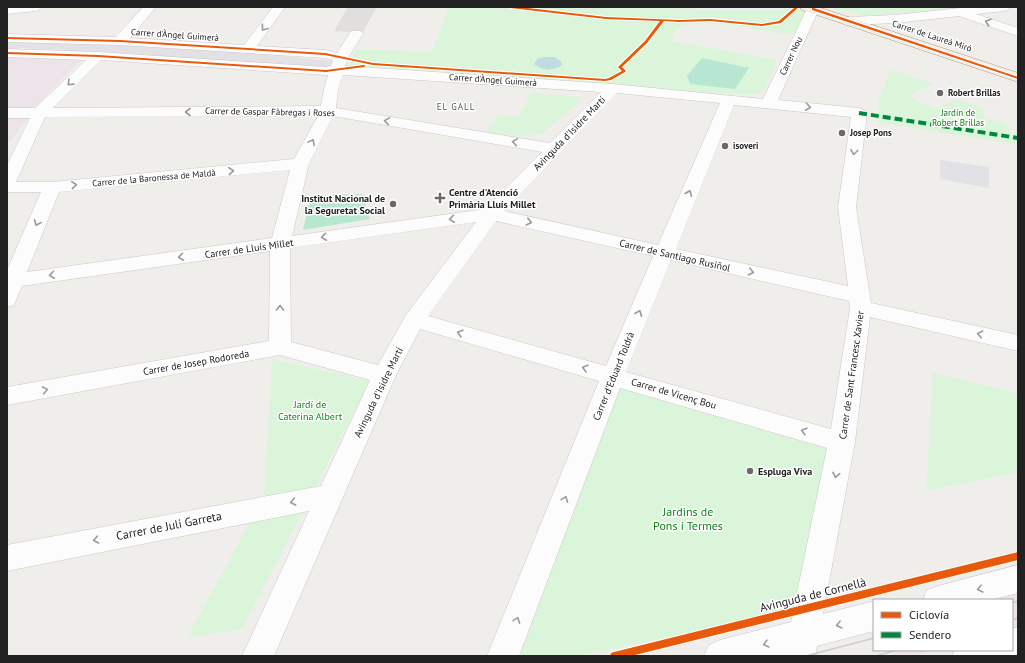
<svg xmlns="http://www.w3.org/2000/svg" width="1025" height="663" viewBox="0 0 1025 663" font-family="'PT Sans',sans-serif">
<rect width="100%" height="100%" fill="#f0eeeb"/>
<g fill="#ede4e9">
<polygon points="7,56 83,58 43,99 10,142 7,142"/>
<polygon points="1018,592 1018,628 1012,629 1012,600 988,600"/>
<polygon points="893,650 934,650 912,656 897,656"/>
</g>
<g fill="#daf5da">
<path d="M449 7H627L737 10 795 9 803 10C806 19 799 26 794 33L789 34C772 35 666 5 673 41L777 60 763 91 752 95 347 67 356 49 432 52Z"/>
<polygon points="829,7 970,7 863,16"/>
<polygon points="891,69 934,84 908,96 936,109 957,99 983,108 984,118 1005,123 1011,134 1018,135 1018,145 877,122 879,99"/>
<polygon points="531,93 581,97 576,105 541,134 525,136 486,133 499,116 520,115"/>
<polygon points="272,359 370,381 242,629 187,638 264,496"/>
<polygon points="933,373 1018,393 1018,472 926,491"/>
<polygon points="619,382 830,443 809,609 577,656 518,656"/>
</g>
<g fill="#b7e6d2">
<polygon points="702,58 749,68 735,89 690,84 687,76"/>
<polygon points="362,194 370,219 303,230 311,196"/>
</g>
<polygon fill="#e0dfde" points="348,7 377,7 362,33 334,31"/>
<g fill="#e2e1e5">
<polygon points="7,38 275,55 279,51 286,53 283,56 332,61 330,70 135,57 137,54 114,53 112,55 109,55 111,52 85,51 75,54 67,54 70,50 16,48 7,51"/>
<polygon points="940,160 989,167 989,188 940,179"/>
</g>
<path fill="#bfdbe3" d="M546 57H555L562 63V65C554 71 542 71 534 64L538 58Z"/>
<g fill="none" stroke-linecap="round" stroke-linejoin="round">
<g stroke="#c9c8c7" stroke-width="1">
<g id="minor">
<polygon points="7,7 41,7 39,10 35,11 7,14"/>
<path d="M143 7H156L130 38 244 45 273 7H285L257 46 325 50 337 53 351 31H361L363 34 348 58 345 66 613 84 763 99 807 9 808 7H818L819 9 778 100 859 108 864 110 867 113 856 207 871 303 1018 335V351L870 317 855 442 823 614 874 601V631L817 646 815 656H783V655L704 656 709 645 720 640 791 622 827 448 620 388 519 656H487L599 381 420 329 396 375 274 656H242L309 511 7 571V545L321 486 370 380 280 355 7 405V387L269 341 270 251 22 286 14 305 7 307V270L41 192H7V165L30 118H7V108H35L86 60 7 57V49L98 52 326 67 331 66 333 60 325 58 120 45 7 42V34L116 37ZM101 60 326 75H328L324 89 321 106 53 108ZM343 75 601 92 550 143 336 108 338 89ZM617 93 720 103 658 245 504 211ZM734 105 851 117 838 207 848 286 676 249ZM318 116 294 159 52 182H16L45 117ZM333 116 542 152 485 209 292 236 309 164ZM290 170 272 238 27 272 59 192ZM496 221 653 256 606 366 428 316ZM476 222 406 315 378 365 291 342 290 248ZM671 260 849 301 850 308 831 429 626 372Z"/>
<polygon points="970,7 1010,7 1008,10 1004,11 976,14 1018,28 1018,36 959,16 895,23 849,25 844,24 843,21 844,18 849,17 895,15"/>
<polygon points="1018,565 1018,593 990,600 923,600 927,590 938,586"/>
<polygon points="1018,627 1018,656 952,656 955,650 1012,650 1012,629"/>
</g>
</g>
<g stroke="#a79c86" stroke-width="1">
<polygon id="major" points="800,7 818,7 1018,73 1018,82 802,10"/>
</g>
<use href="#minor" fill="#fdfcfc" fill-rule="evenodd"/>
<use href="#major" fill="#f3ede7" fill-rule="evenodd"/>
<g stroke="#ccc" stroke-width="1.5">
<polyline points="1012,603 1018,601"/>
<polyline points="1012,620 1018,618"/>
<polyline points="806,656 874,638"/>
<polyline points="875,656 898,650"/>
</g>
<polyline stroke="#00873e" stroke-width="4" stroke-dasharray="8 4" stroke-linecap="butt" points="859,113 1018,138"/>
<g stroke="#fff" stroke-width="2">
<g id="cycleway">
<polygon points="508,7 519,7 606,17 679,20 710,19 762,24 779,21 795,7 799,7 781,23 762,26 710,21 679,22 664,21 647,43 622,67 626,71 625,72 611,80 605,81 373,65 325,55 120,42 7,39 7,37 120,40 325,53 373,63 605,79 609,78 622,71 618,67 619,66 645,41 660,21 606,19 510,8"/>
<polygon points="812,8 814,8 1018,77 1018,79 812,10"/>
<polygon points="7,52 98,55 326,70 364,65 366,66 364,67 326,72 98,57 7,54"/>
<polygon points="1018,552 1018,560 631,656 610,656 611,653 614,652"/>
</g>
</g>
<use href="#cycleway" fill="#e8590c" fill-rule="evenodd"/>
</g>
<defs><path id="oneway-chevron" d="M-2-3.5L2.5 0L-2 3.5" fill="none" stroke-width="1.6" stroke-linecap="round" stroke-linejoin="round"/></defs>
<g stroke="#9a9a9a">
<use href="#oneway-chevron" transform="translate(988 22) rotate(-162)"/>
<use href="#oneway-chevron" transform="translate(264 28) rotate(127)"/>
<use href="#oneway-chevron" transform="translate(70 83) rotate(136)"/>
<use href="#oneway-chevron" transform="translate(808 107) rotate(7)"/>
<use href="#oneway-chevron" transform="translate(188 112) rotate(180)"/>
<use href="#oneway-chevron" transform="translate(387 121) rotate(-171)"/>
<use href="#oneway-chevron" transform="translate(312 142) rotate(-62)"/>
<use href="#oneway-chevron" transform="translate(515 142) rotate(-171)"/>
<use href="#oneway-chevron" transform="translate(854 152) rotate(98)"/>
<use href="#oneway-chevron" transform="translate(231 171) rotate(-5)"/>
<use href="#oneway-chevron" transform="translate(74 185) rotate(-5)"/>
<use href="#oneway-chevron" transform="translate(689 193) rotate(-67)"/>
<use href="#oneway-chevron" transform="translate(452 219) rotate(172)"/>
<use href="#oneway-chevron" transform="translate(529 222) rotate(13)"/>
<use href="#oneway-chevron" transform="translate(37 223) rotate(113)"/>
<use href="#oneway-chevron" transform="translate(324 237) rotate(172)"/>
<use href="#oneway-chevron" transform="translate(181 257) rotate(172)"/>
<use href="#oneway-chevron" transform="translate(751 272) rotate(13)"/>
<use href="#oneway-chevron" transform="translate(52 275) rotate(172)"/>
<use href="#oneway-chevron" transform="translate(280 308) rotate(-90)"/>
<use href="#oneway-chevron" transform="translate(639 313) rotate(-68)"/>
<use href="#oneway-chevron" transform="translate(460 333) rotate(-164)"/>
<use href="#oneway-chevron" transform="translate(980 334) rotate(-167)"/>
<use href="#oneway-chevron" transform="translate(585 368) rotate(-164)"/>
<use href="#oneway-chevron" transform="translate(45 390) rotate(-10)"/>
<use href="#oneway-chevron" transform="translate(804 431) rotate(-164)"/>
<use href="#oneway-chevron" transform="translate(836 475) rotate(101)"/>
<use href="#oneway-chevron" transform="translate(565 499) rotate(-69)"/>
<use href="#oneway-chevron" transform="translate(293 502) rotate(169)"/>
<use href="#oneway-chevron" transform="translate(96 540) rotate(169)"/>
<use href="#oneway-chevron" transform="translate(980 589) rotate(166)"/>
<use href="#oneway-chevron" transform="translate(517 620) rotate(-69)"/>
<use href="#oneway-chevron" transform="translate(839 625) rotate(166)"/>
<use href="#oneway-chevron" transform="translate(766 644) rotate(166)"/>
</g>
<g fill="#6a6968" stroke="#fff" stroke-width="1.5">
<circle cx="940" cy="93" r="4"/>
<circle cx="842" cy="133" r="4"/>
<circle cx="725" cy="146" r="4"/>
<path d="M438 192h4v4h4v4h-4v4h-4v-4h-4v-4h4z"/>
<circle cx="393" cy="204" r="4"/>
<circle cx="750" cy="471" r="4"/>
</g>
<g text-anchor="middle" stroke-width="3" stroke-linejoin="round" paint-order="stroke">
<g font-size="9" fill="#222" stroke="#fff">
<text transform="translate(175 35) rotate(4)" y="3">Carrer d'Àngel Guimerà</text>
<text transform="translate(932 36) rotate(18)" y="3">Carrer de Laureà Miró</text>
<text transform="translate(791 56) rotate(-65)" y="3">Carrer Nou</text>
<text transform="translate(493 80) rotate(4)" y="3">Carrer d'Àngel Guimerà</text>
<text transform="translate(270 112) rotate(1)" y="3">Carrer de Gaspar Fàbregas i Roses</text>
<text transform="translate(154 178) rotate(-5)" y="3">Carrer de la Baronessa de Maldà</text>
</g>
<g font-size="9" font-weight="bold" fill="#222" stroke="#fff" text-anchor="start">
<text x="948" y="96">Robert Brillas</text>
<text x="850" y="136">Josep Pons</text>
<text x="733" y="149">isoveri</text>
</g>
<g font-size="9" letter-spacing="1" fill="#555" stroke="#fff">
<text x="456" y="110">EL GALL</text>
</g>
<g font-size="9" fill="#0c8416" stroke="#fff">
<text x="958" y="116">Jardín de<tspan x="958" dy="10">Robert Brillas</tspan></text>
</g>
<g font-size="10" fill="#222" stroke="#fff">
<text transform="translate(569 133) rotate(-46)" y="4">Avinguda d'Isidre Martí</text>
<text transform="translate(249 248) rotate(-8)" y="4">Carrer de Lluís Millet</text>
<text transform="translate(675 255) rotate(13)" y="4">Carrer de Santiago Rusiñol</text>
<text transform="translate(196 362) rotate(-10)" y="4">Carrer de Josep Rodoreda</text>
<text transform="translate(851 375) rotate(-82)" y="4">Carrer de Sant Francesc Xavier</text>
<text transform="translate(613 376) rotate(-68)" y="4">Carrer d'Eduard Toldrà</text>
<text transform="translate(378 392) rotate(-64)" y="4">Avinguda d'Isidre Martí</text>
<text transform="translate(674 393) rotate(16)" y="4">Carrer de Vicenç Bou</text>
</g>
<g font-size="10" font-weight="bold" fill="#222" stroke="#fff" text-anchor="start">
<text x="449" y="196">Centre d'Atenció<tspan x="449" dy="12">Primària Lluís Millet</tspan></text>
<text x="385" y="202" text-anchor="end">Institut Nacional de<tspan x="385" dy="12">la Seguretat Social</tspan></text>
<text x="758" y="475">Espluga Viva</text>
</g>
<g font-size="10" fill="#0c8416" stroke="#fff">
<text x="310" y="408">Jardí de<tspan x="310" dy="12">Caterina Albert</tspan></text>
</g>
<g font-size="12" fill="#0c8416" stroke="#fff">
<text x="688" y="516">Jardins de<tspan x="688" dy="14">Pons i Termes</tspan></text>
</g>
<g font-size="12" fill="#222" stroke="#fff">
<text transform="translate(169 526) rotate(-11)" y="4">Carrer de Juli Garreta</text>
<text transform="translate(813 595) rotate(-14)" y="4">Avinguda de Cornellà</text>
</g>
</g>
<rect width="1025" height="663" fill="none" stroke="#222222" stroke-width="16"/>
<rect x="873" y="599" width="140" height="52" fill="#ffffff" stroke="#a7a7a7"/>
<rect x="881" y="612" width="20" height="6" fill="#e8590c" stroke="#a7a7a7"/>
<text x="909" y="619" font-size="12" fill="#222222">Ciclovía</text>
<rect x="881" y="632" width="20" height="6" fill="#00873e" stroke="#a7a7a7"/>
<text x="909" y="639" font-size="12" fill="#222222">Sendero</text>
</svg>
